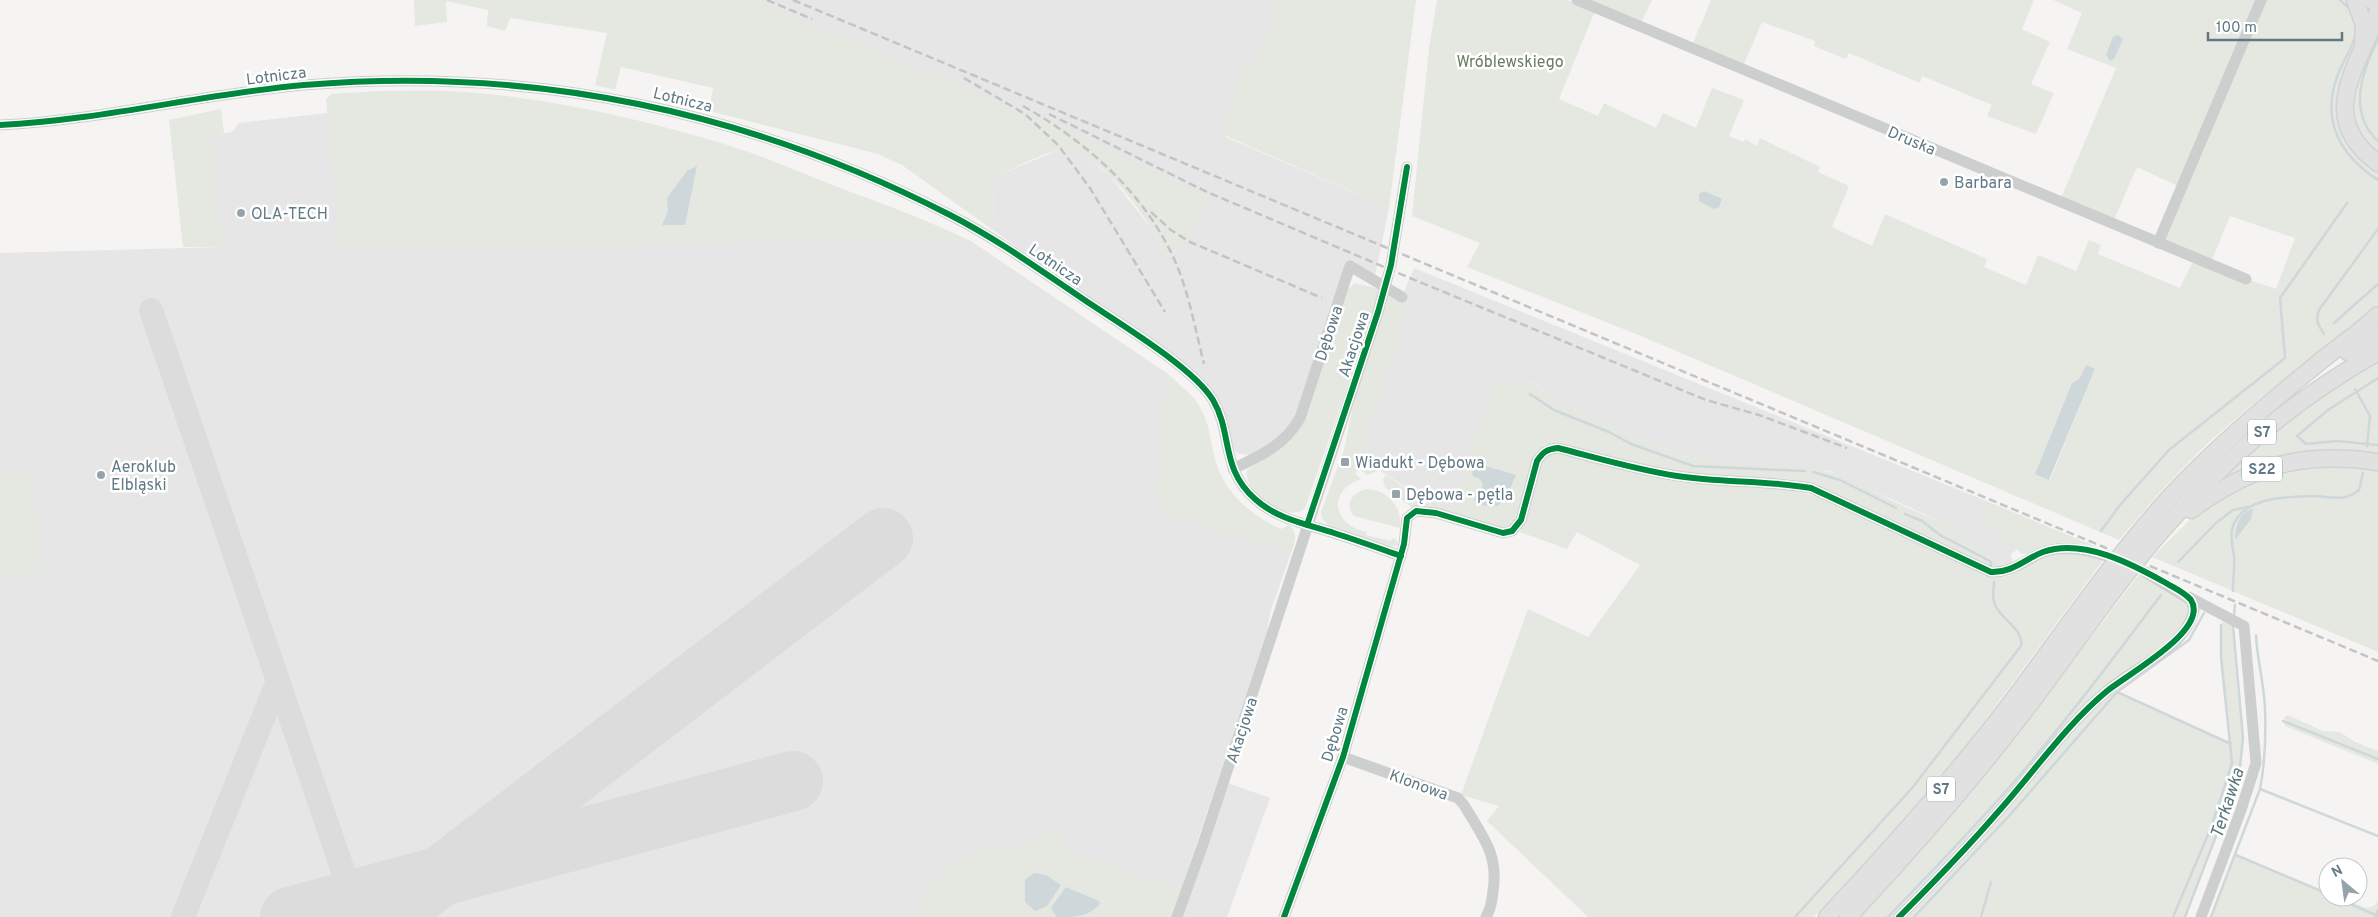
<svg xmlns="http://www.w3.org/2000/svg" width="2378" height="917" viewBox="0 0 2378 917" font-family="Overpass,sans-serif">
<rect width="100%" height="100%" fill="#f5f4f2"/>
<g fill="#e5e6e5">
<polygon points="722,0 1276,0 1265,43 1242,67 1226,137 1389,208 1375,275 1346,264 1296,415 1289,426 1272,443 1249,455 1237,453 1231,445 1228,422 1222,405 1200,376 993,230 994,177 1056,151 1072,151 1085,156 1110,176 1151,228 1167,255 1175,251 1185,239 1208,202"/>
<polygon points="328,113 341,246 971,241 1168,374 1155,492 1170,515 1291,553 1270,613 1267,634 1172,917 0,917 0,579 46,573 27,468 0,472 0,253 223,247 211,135 232,132 239,123"/>
<polygon points="1414,268 1984,500 1978,513 2018,549 2011,554 2012,563 1998,567 1991,566 1989,554 1982,545 1939,521 1830,471 1691,459 1615,428 1567,405 1531,382 1522,382 1514,378 1509,384 1495,382 1452,506 1439,506 1428,502 1359,457 1406,313 1400,302"/>
<polygon points="1228,783 1270,798 1227,917 1180,917"/>
</g>
<g fill="#e4e8e0" fill-rule="evenodd">
<path d="M414 0H753L1093 140 1211 197C1201 213 1185 248 1167 255 1149 221 1101 146 1058 151 1043 152 1010 171 994 177L993 230 902 165 878 154 709 111 713 88 621 67 615 90 595 85 607 33 510 18 505 31 487 26 488 10 446 1 447 22 415 26Z"/>
<polygon points="1276,0 1416,0 1389,208 1222,134 1242,67 1265,43"/>
<path d="M1437 0H1567L1595 11 1559 99 1598 116 1604 103 1656 128 1663 113 1696 128 1712 88 1744 100 1729 136 1744 142 1745 139 1757 146 1760 138 1820 167 1818 172 1849 186 1832 227 1872 246 1885 214 1987 259 1984 267 2026 285 2038 255 2076 271 2089 240 2101 245 2098 254 2180 288 2193 261 2276 289 2295 238 2230 216 2212 260 2160 239 2182 188 2137 167 2114 220 2061 198 2116 68 2067 49 2082 13 2053 0H2348C2370 27 2350 64 2340 91L2378 170V304C2332 347 2280 381 2232 422 2190 457 2154 498 2119 540L1641 336 1467 267 1480 243 1412 216 1429 48ZM2095 369 2050 480 2035 474 2072 383Z"/>
<polygon points="1589,0 1652,0 1642,21"/>
<polygon points="1711,0 2034,0 2022,29 2050,42 2031,84 2054,93 2036,134 1987,116 1992,105 1922,76 1920,83 1849,53 1846,59 1814,46 1815,41 1762,22 1744,64 1693,43"/>
<path d="M2378 23V157C2372 151 2364 144 2360 137 2338 102 2364 56 2378 23Z"/>
<path d="M377 91C401 91 425 90 449 91 540 96 633 117 721 143 767 157 810 177 856 194 895 208 933 223 971 241L340 246 326 99 332 94Z"/>
<polygon points="221,109 224,133 211,135 223,247 183,247 169,120"/>
<path d="M1355 283 1379 289 1374 310 1305 508C1289 525 1242 491 1247 470L1290 440 1347 290Z"/>
<path d="M1388 294 1400 302 1406 313 1359 457 1378 471 1367 475 1359 469 1355 474 1361 479C1327 491 1332 524 1366 532V535L1391 541 1392 538 1397 540 1398 545 1391 547 1330 527 1322 518 1321 512 1344 450 1355 397Z"/>
<path d="M2378 362V457L2226 476C2268 430 2325 394 2378 362Z"/>
<path d="M1168 374C1177 383 1188 391 1196 401 1207 416 1210 434 1213 451 1220 489 1248 514 1281 529L1289 525C1299 534 1295 542 1291 553L1170 515 1155 492Z"/>
<path d="M1514 378 1522 382H1530L1567 405 1615 428 1691 459 1815 468 1846 477 1903 506 1939 521 1982 545 1989 554 1991 566 1977 562 1809 483 1790 479 1678 473 1554 443 1544 445 1536 452 1515 521 1506 528 1431 509 1411 507 1385 487 1383 480 1385 475C1406 488 1426 505 1452 506L1495 382 1509 384Z"/>
<path d="M1559 452 1638 474 1682 483 1788 489 1832 501 1988 576C2018 581 2019 566 2042 557 2063 549 2083 556 2104 559L1969 742 1869 859 1814 917H1588L1487 821 1499 806 1461 795 1528 609 1588 637 1640 565 1577 532 1567 549 1520 532 1538 470 1544 457Z"/>
<polygon points="2308,464 2378,468 2378,652 2152,557 2199,511 2241,483"/>
<polygon points="28,468 46,573 0,579 0,472"/>
<path d="M1365 489C1386 488 1403 507 1400 528L1354 516C1344 503 1352 494 1365 489Z"/>
<polygon points="1984,500 2109,552 2045,546 2028,553 2022,554 1977,512"/>
<polygon points="2141,572 2191,600 2185,630 2109,690 2231,744 2221,657 2221,625 2223,620 2233,625 2243,738 2239,776 2185,917 1860,917 1975,788"/>
<polygon points="2288,715 2323,731 2340,732 2355,742 2378,751 2378,764 2285,726 2284,717"/>
<polygon points="1054,827 1069,851 1182,890 1172,917 918,917 930,882 966,853 1033,845 1046,828"/>
<polygon points="2236,855 2328,894 2328,897 2369,908 2375,905 2378,900 2378,917 2211,917"/>
</g>
<g fill="#ced7da">
<polygon points="2118,35 2123,39 2114,59 2110,61 2106,55 2113,37"/>
<polygon points="697,166 685,225 662,225 668,211 667,198 687,171"/>
<polygon points="1704,191 1722,199 1719,207 1714,209 1699,201 1699,194"/>
<polygon points="2086,365 2095,369 2049,480 2035,474 2072,383 2080,378"/>
<polygon points="1475,463 1516,475 1508,493 1498,506 1476,505 1474,499 1483,485 1480,479 1473,476 1472,469"/>
<path d="M2253 509 2251 519 2235 540C2235 528 2239 511 2253 509Z"/>
<polygon points="1034,873 1046,875 1061,885 1047,906 1035,911 1025,902 1025,880"/>
<path d="M1066 887 1099 901 1100 904C1087 917 1077 917 1057 917L1051 908Z"/>
</g>
<g fill="none" stroke-linecap="round" stroke-linejoin="round">
<g stroke="#ced7da" stroke-width="2.5">
<polyline points="2340,0 2351,10"/>
<path d="M2356 34C2352 49 2342 63 2337 77 2321 122 2341 156 2378 180"/>
<path d="M2378 39C2362 72 2347 112 2378 141"/>
<polyline points="2334,323 2378,284"/>
<path d="M2324 334C2318 325 2315 320 2319 310L2378 229"/>
<polyline points="2378,378 2328,410 2297,436 2306,444 2337,441 2378,445"/>
<polyline points="2355,389 2370,416 2367,446"/>
<polyline points="1530,394 1554,410 1609,432 1631,444 1693,466 1805,471"/>
<polyline points="1813,472 1840,480 1896,508"/>
<polyline points="1905,514 1922,521 1940,535 1984,558 1991,562 1991,566"/>
<polyline points="2101,531 2120,505 2169,450 2285,358 2280,298 2347,203"/>
<polyline points="2178,562 2216,523 2233,510 2248,507"/>
<path d="M2233 591C2233 579 2235 567 2234 556 2233 547 2230 538 2232 529 2241 497 2284 497 2311 496 2330 496 2344 503 2359 490L2363 473"/>
<polyline points="2234,616 2235,605"/>
<polyline points="2117,692 2231,744"/>
<polyline points="2283,721 2378,759"/>
<polyline points="2260,789 2378,836"/>
<polyline points="2236,855 2328,894"/>
<polyline points="2334,897 2378,916"/>
<path d="M1795 917 1913 787 2021 646C2024 627 1998 619 1994 602 1992 596 1994 588 1994 582"/>
<path d="M1888 917C1933 870 1978 824 2020 775 2069 717 2115 656 2161 595"/>
<polyline points="1914,917 2009,816 2117,692 2189,640 2204,613"/>
<polyline points="1981,917 1991,882"/>
<polyline points="2173,917 2212,825 2232,763 2221,657 2221,625"/>
<polyline points="2185,917 2239,776 2243,738 2233,625"/>
<path d="M2211 917 2260 789C2265 763 2266 734 2265 708 2264 683 2257 660 2256 635"/>
<polyline points="2375,917 2378,910"/>
</g>
<g stroke="#dcdcdc" stroke-width="24">
<polyline points="151,310 353,900"/>
<polyline points="183,917 278,681"/>
</g>
<g stroke="#dcdcdc" stroke-width="60">
<polyline points="290,917 793,781"/>
<polyline points="387,917 883,538"/>
</g>
<g stroke="#d0d1d1" stroke-width="16">
<polyline id="major" points="2368,0 2378,4"/>
</g>
<g stroke="#d1d2d2" stroke-width="19">
<g id="highway">
<polyline points="2355,0 2364,25 2363,42"/>
<path d="M2378 10C2361 65 2313 116 2378 163"/>
<polyline points="2348,352 2378,335"/>
<path d="M2191 510C2252 465 2303 451 2378 462"/>
<path d="M1827 917C1890 850 1951 781 2007 708 2060 638 2109 565 2168 499 2211 452 2261 410 2311 369 2333 350 2357 335 2378 315"/>
<path d="M1848 917C1908 853 1966 787 2019 718 2064 660 2104 599 2151 543 2215 467 2291 401 2378 352"/>
</g>
</g>
<g stroke="#cdcfcf" stroke-width="11">
<polyline points="1577,0 2246,279"/>
<path d="M0 125C103 120 202 94 304 85 531 66 748 111 950 215 997 239 1040 270 1083 299 1117 322 1193 367 1213 400 1233 434 1220 468 1255 499 1277 519 1306 524 1334 533 1356 540 1378 548 1401 556"/>
<polyline points="2158,243 2261,0"/>
<path d="M1233 469C1260 456 1285 445 1300 418L1350 266 1402 297"/>
<polyline points="2189,597 2244,626 2256,763 2241,810 2201,917"/>
<path d="M1343 757 1458 798 1464 805C1482 836 1499 854 1493 891 1492 900 1491 909 1486 917"/>
<polyline points="1177,917 1203,844 1378,312"/>
<path d="M1284 917 1343 757 1404 544 1407 518 1416 511 1436 513 1503 533 1512 531 1521 520 1537 461C1543 452 1547 449 1558 448 1597 458 1637 470 1677 476 1721 483 1767 480 1811 488L1991 572C2011 573 2024 561 2041 553 2062 544 2086 550 2107 556"/>
<path d="M1899 917C1933 883 1967 848 1998 812 2034 772 2066 725 2107 691 2135 667 2186 648 2194 610L2191 600 2145 572"/>
</g>
<use href="#major" stroke="#e1e1e2" stroke-width="14"/>
<use href="#highway" stroke="#e1e1e2" stroke-width="16"/>
<g stroke="#c2c4c5" stroke-width="2.5" stroke-dasharray="8 4" stroke-linecap="butt">
<polyline points="767,0 812,19"/>
<polyline points="793,0 2111,550"/>
<polyline points="964,78 1025,114 1058,145 1090,188 1165,312"/>
<path d="M1023 106C1089 143 1149 197 1178 268 1190 299 1196 332 1204 364"/>
<polyline points="1049,114 1207,192 1410,278 1706,400 1759,415 1847,448"/>
<polyline points="1151,212 1171,230 1190,242 1322,298"/>
<polyline points="2150,566 2378,661"/>
</g>
<polyline stroke="#cdcfcf" stroke-width="11" points="1378,312 1391,265 1407,167"/>
<g stroke="#fff" stroke-width="9">
<g id="cycleway">
<path d="M0 125C103 120 202 94 304 85 531 66 748 111 950 215 997 239 1040 270 1083 299 1117 322 1193 367 1213 400 1233 434 1220 468 1255 499 1277 519 1306 524 1334 533 1356 540 1378 548 1401 556"/>
<polyline points="1307,525 1378,312 1391,265 1407,167"/>
<path d="M1284 917 1343 757 1404 544 1407 518 1416 511 1436 513 1503 533 1512 531 1521 520 1537 461C1543 452 1547 449 1558 448 1597 458 1637 470 1677 476 1721 483 1767 480 1811 488L1991 572C2012 573 2025 559 2043 552 2083 538 2132 564 2166 583 2174 588 2184 592 2191 600 2210 630 2126 675 2107 691 2065 726 2034 772 1998 812 1967 848 1933 883 1899 917"/>
</g>
</g>
<use href="#cycleway" stroke="#00873e" stroke-width="6"/>
</g>
<g fill="#95a4ab" stroke="#fff" stroke-width="2">
<circle cx="1944" cy="182" r="5"/>
<circle cx="241" cy="213" r="5"/>
<rect x="1340" y="457" width="10" height="10" rx="2.5"/>
<circle cx="101" cy="475" r="5"/>
<rect x="1391" y="489" width="10" height="10" rx="2.5"/>
</g>
<g text-anchor="middle" stroke-width="5" stroke-linejoin="round" paint-order="stroke">
<g fill="#fff" stroke="#90a1aa" stroke-width="1">
<rect x="2248" y="419.5" width="28" height="25" rx="4"/>
<rect x="2242" y="456.5" width="40" height="25" rx="4"/>
<rect x="1927" y="776.5" width="28" height="25" rx="4"/>
</g>
<g font-size="15" font-weight="bold" fill="#617985">
<text x="2262" y="437">S7</text>
<text x="2262" y="474">S22</text>
<text x="1941" y="794">S7</text>
</g>
<g font-size="16" fill="#697c61" stroke="#fff">
<text x="1510" y="67">Wróblewskiego</text>
</g>
<g font-size="16" fill="#617985" stroke="#fff">
<text transform="translate(276 75) rotate(-7)" y="6">Lotnicza</text>
<text transform="translate(683 99) rotate(14)" y="6">Lotnicza</text>
<text transform="translate(1912 140) rotate(23)" y="6">Druska</text>
<text transform="translate(1056 264) rotate(34)" y="6">Lotnicza</text>
<text transform="translate(1328 333) rotate(-72)" y="6">Dębowa</text>
<text transform="translate(1353 344) rotate(-72)" y="6">Akacjowa</text>
<text transform="translate(1241 730) rotate(-72)" y="6">Akacjowa</text>
<text transform="translate(1334 734) rotate(-73)" y="6">Dębowa</text>
<text transform="translate(1419 784) rotate(20)" y="6">Klonowa</text>
</g>
<g font-size="16" fill="#617985" stroke="#fff" text-anchor="start">
<text x="1954" y="188">Barbara</text>
<text x="251" y="219">OLA-TECH</text>
<text x="1355" y="468">Wiadukt - Dębowa</text>
<text x="111" y="472">Aeroklub<tspan x="111" dy="18">Elbląski</tspan></text>
<text x="1406" y="500">Dębowa - pętla</text>
</g>
<g font-size="18" font-style="italic" fill="#58767c" stroke="#fff">
<text transform="translate(2227 803) rotate(-72)" y="6">Terkawka</text>
</g>
</g>
<g transform="translate(2343 882) rotate(331)"><circle r="24" fill="#ffffff" stroke="#c0c9ce"/>
<path d="M0-4L9 19L0 12L-9 19Z" fill="#95a4ab"/>
<text y="-8" font-size="14" font-weight="bold" text-anchor="middle" fill="#617985">N</text>
</g>
<path d="M2208 32v8h134v-8" fill="none" stroke="#617985" stroke-width="2.5"/>
<text x="2216" y="32" font-size="15" fill="#617985" stroke="#ffffff" stroke-width="4" paint-order="stroke">100 m</text>
</svg>
